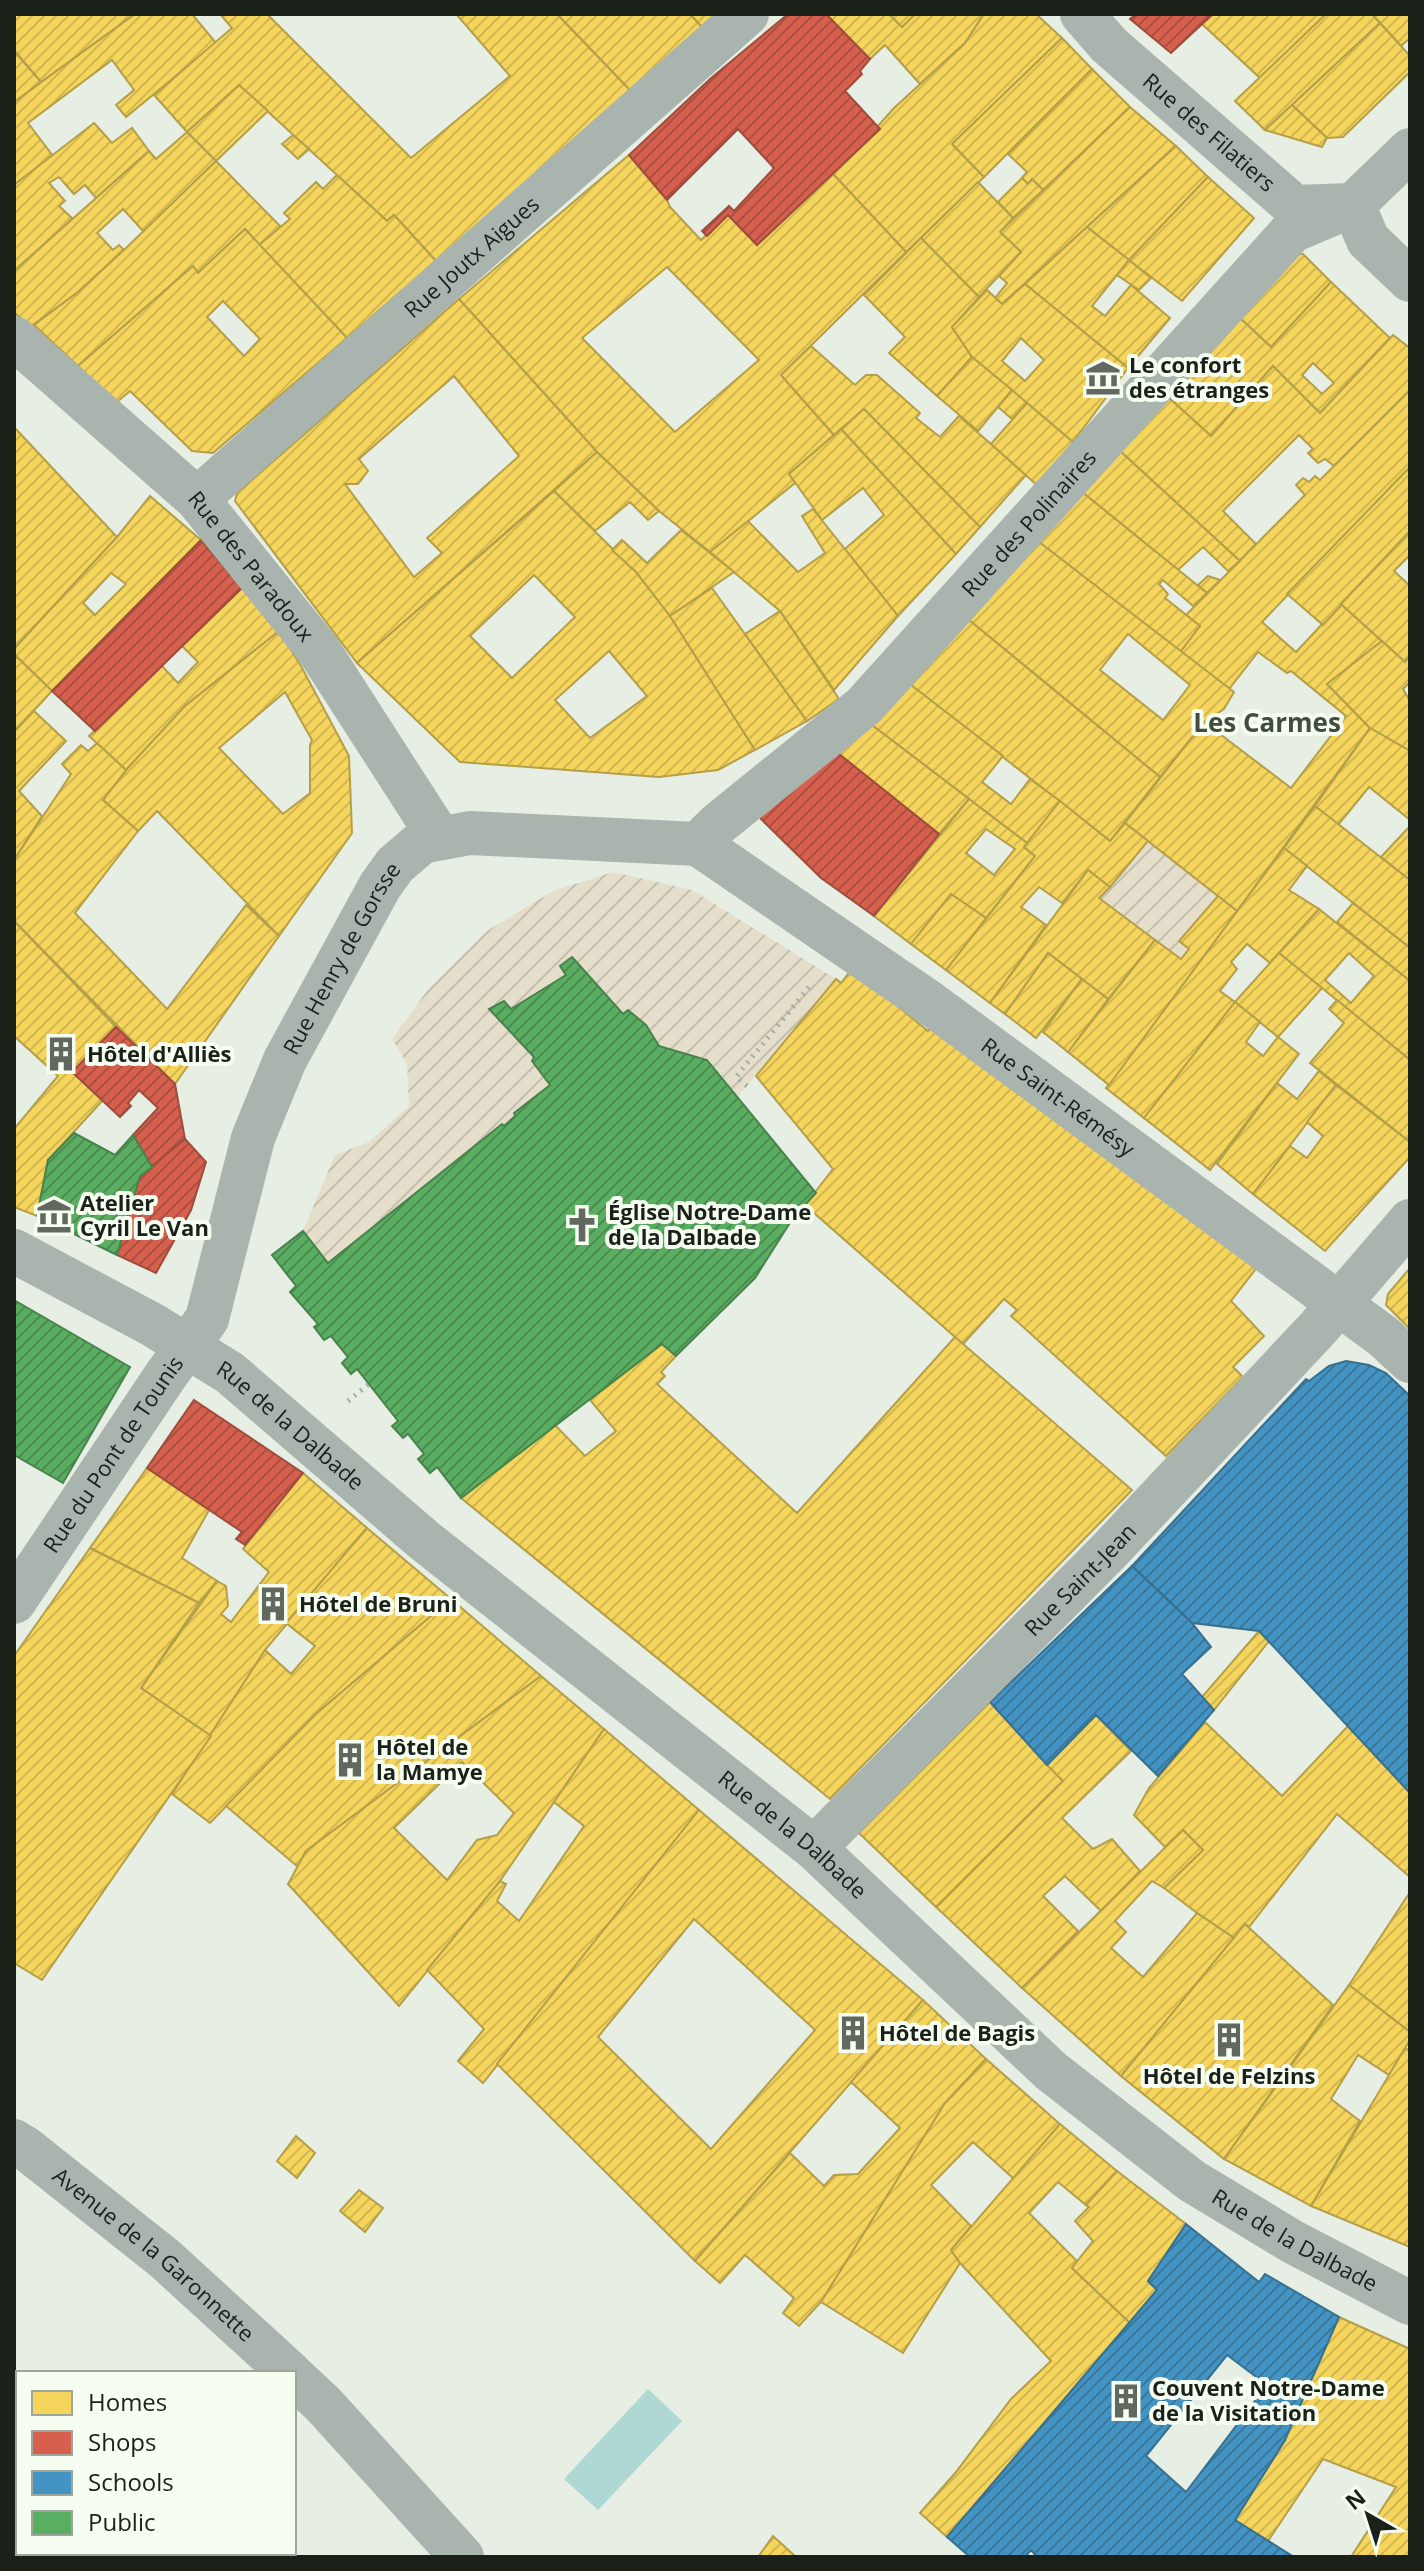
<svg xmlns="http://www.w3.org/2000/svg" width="1424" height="2571" viewBox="0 0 1424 2571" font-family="'Open Sans',sans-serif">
<defs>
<pattern id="garden-furrows" width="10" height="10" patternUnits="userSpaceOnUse" patternTransform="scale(2)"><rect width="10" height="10" fill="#e5decb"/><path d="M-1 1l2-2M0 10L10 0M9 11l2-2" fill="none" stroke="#c4beae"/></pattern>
<pattern id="homes-hatch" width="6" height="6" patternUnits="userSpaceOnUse" patternTransform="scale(2)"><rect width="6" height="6" fill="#f6d55c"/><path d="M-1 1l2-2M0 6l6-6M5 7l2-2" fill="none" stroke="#d2b74f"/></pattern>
<pattern id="shops-hatch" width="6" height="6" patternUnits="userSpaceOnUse" patternTransform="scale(2)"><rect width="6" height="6" fill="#d6604d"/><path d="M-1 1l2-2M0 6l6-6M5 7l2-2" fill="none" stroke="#ad4f3f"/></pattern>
<pattern id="schools-hatch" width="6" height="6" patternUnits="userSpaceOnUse" patternTransform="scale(2)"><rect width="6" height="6" fill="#4393c3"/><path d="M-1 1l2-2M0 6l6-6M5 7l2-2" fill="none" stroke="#37789e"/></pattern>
<pattern id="public-hatch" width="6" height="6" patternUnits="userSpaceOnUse" patternTransform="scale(2)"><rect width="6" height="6" fill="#5aae61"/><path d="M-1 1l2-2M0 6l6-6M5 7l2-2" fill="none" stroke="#4a8d4f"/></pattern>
</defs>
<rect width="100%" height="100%" fill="#e7eee4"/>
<g fill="url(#garden-furrows)">
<polygon points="1148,841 1218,896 1179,941 1189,949 1181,959 1099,898"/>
<polygon points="613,872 692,890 836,979 737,1098 707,1060 659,1046 646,1025 628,1010 623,1014 572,957 561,966 566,975 511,1009 504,1001 490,1009 534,1057 532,1061 550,1085 515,1112 515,1116 504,1126 501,1124 328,1263 303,1231 335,1155 369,1142 409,1106 407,1064 392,1039 429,988 487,931 553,891"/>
</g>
<polygon fill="#afd7d4" points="648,2389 682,2421 598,2510 564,2479"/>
<g fill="url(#homes-hatch)" stroke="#b49f48" stroke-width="2" fill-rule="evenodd">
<polygon points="14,14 135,14 41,82 14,50"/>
<polygon points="135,14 192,14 216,43 126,117 116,105 134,90 112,60 28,123 53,156 14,185 14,102"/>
<polygon points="220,14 267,14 411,158 510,76 456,14 557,14 632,92 436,261 394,215 387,221 239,85 187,132 154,95 232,28"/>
<polygon points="557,14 690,14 703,28 632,92"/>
<polygon points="690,14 719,14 703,28"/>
<polygon points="826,14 889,14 902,27 915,14 984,14 965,43 920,84 885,45 870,59"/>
<polygon points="889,14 915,14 902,27"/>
<polygon points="984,14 1036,14 1062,38 952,144 984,177 906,252 833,174 880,129 877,127 894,108 965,43"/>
<polygon points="1213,14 1326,14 1260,78 1202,24"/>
<polygon points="1326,14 1372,14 1380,23 1265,130 1235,101"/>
<polygon points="1372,14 1410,14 1410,38 1401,46"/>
<polygon points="1380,23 1410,56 1410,72 1343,137 1327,138 1292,105"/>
<polygon points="1062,38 1092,69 984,177 952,144"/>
<polygon points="15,52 41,82 14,102 14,53"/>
<polygon points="1092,69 1130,107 1043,190 1032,179 1028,184 1022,178 1027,172 1008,154"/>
<polygon points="239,85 268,111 216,161 187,132"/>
<polygon points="1292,105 1327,138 1322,147 1265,130"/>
<polygon points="1130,107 1176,146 1002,304 995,298 1007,283 999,276 1021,252 1000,232"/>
<polygon points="94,123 112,143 132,128 149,151 96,198 85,185 74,194 59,177 49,183 65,201 59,206 73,219 14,271 14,185"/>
<polygon points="187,132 216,161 144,232 123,209 97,233 113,250 119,245 124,250 78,292 30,327 14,312 14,271 149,151 156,159"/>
<polygon points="293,135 309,149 298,159 282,144"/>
<polygon points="1176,146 1208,177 1129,260 1087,227"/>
<path d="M629 155 667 200 670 207 701 240 728 215 757 245 833 174 906 252 781 375 834 435 789 474 795 483 710 552 659 511 597 452 459 299ZM667 267 759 360 675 432 582 338Z"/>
<polygon points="216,161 281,227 259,245 245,229 198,273 193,266 78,366 34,325 78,292 124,250"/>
<polygon points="337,175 387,221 394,215 436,261 347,338 259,245 290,219 284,213 316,182 323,189"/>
<polygon points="1208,177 1254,218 1182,301 1129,260"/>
<polygon points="1022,178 1028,184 1032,179 1043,190 1013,218 998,202"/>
<polygon points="978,182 1013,218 1000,232 1021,252 979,297 921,238"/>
<polygon points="1087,227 1129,260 1092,306 1105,316 1131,285 1170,318 1128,368 1025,284"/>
<path d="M245 229 347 338 213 453 192 451 130 391 116 403 78 366 193 266 198 273ZM223 301 260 339 244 356 207 317Z"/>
<polygon points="921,238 979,297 952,327 972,357 937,396 889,353 905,337 864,295"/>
<polygon points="1295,254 1303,254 1331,282 1271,347 1239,317"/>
<polygon points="1129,260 1151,278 1139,290 1117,275"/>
<path d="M1331 282 1390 338 1320 413 1273 366 1211 436 1168 397 1239 317 1271 347ZM1313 363 1334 383 1322 394 1302 375Z"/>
<path d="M1025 284 1128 368 1073 442 972 357 952 327 987 290 1002 304ZM1021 338 1044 360 1025 381 1002 361Z"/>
<path d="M459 299 597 452 357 663 235 501 237 493ZM454 376 519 456 427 538 442 553 414 577 345 484H358L368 471 359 459Z"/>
<polygon points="1393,335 1410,348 1410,390 1334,466 1325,459 1318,463 1308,453 1313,449 1299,435 1223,511 1256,544 1240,561 1120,451 1168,397 1211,436 1273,366 1320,413"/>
<polygon points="811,346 855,385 866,375 877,375 920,413 916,418 940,437 959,416 1026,475 980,527 864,409 834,435 781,375"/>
<polygon points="972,357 1012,390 978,431 937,396"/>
<polygon points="1012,390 1027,403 1012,419 998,407"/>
<polygon points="1410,390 1410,467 1262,622 1296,652 1341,604 1382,641 1327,684 1370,728 1237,911 1125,823 1204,722 1291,788 1346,716 1291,671 1287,673 1258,652 1229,689 1180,652 1200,626 1186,615 1305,495 1296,485 1303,478 1309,482 1315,476 1320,480"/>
<polygon points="1027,403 1073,442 1039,487 991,444"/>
<polygon points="864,409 980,527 956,554 841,429"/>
<polygon points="14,427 117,537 15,648 14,647"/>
<polygon points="841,429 956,554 898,616 845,549 884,515 863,488 822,520 789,474"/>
<polygon points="1120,451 1240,561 1228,571 1203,547 1178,570 1082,492"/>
<polygon points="597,452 659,511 648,520 630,502 595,531 554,491"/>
<polygon points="1410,467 1410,531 1323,625 1287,594"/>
<path d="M554 491 636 572 670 616 755 750 718 770 659 777 460 762 357 663ZM534 575 575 617 512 678 470 636ZM609 651 647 696 590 738 555 700Z"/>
<polygon points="1082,492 1207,593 1193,606 1163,580 1159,584 1168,594 1165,598 1200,626 1180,652 1039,542"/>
<path d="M150 496 201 540 52 691 14 654V649L117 537ZM111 573 126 584 95 615 83 603Z"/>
<polygon points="813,509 898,616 834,690 780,611 710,552 748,521 798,572 825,553 802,516"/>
<polygon points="681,530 734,572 670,616 636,572 612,550 622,540 647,563"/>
<polygon points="1410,531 1410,555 1394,571 1410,586 1410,656 1405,662 1341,604"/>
<path d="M1039 542 1234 692 1224 709 1204 722 1160 777 969 620ZM1128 634 1190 685 1163 720 1100 670Z"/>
<polygon points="1208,576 1220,580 1207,593 1198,585"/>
<polygon points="242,588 279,631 185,706 126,770 89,736 162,666 178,683 198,662 182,646"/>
<polygon points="712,588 807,721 755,750 670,616"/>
<polygon points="780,611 839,699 807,721 745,634"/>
<polygon points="969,620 1160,777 1110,841 911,685"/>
<path d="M279 631 301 666 349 756 352 833 279 936 157 811 138 831 103 800 126 770 185 706ZM285 692 312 740 310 745V793L283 814 219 748Z"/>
<polygon points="1382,641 1405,662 1410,656 1410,682 1403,689 1410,701 1410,751 1370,728 1327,684"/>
<polygon points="17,657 52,691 14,732 14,660"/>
<polygon points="911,685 1003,756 982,782 1011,804 1030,779 1060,801 1027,843 868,722"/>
<polygon points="34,711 66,741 19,791 42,816 14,860 14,732"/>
<polygon points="868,722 969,799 939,834 834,750"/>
<polygon points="1370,728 1410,751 1410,820 1369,787 1338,825 1315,806"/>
<polygon points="97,743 126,770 103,800 138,831 75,913 167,1009 246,905 279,936 175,1084 14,921 14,860 71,774 62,764 81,745 88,751"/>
<path d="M969 799 1027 843 1024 847 1035 856 986 918 951 894 911 944 874 916ZM986 829 1015 849 994 875 966 853Z"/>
<polygon points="1060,801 1110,841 1125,823 1148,841 1110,887 1088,870 1062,903 1039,887 1021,907 1046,925 990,1003 946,970 1035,856 1024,847"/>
<polygon points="1315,806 1410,880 1410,948 1284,848"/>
<polygon points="1410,826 1410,880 1381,857"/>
<polygon points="1284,848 1307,866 1289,890 1319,909 1270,963 1247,944 1231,962 1237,969 1220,991 1235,1002 1144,1118 1106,1088"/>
<polygon points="1088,870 1110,887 1099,898 1155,940 1108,999 1048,953 1005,1014 990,1003"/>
<polygon points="951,894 986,918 946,970 911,944"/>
<polygon points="1218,896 1237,911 1109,1085 1068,1052 1155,940 1181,959 1189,949 1179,941"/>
<polygon points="1353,903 1410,948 1410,981 1337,922"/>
<path d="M1319 909 1410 981V1060L1279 953ZM1349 953 1374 976 1351 1003 1325 980Z"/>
<polygon points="15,922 116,1027 72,1072 103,1100 48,1160 37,1216 14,1207 14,1129 58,1076 14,1036"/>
<polygon points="1048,953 1082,979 1036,1038 1005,1014"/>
<polygon points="1279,953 1322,988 1278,1037 1235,1002"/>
<polygon points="852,969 928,1031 938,1019 1258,1266 1231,1301 1264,1336 1233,1367 1243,1377 1166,1456 1011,1316 1017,1310 1004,1299 963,1344 805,1205 833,1169 756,1076 836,979 841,983"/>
<polygon points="1082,979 1108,999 1068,1052 1043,1032"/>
<polygon points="1337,1000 1410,1060 1410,1142 1310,1063 1344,1023 1329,1009"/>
<polygon points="1235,1002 1260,1022 1246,1042 1263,1056 1278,1037 1299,1054 1210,1170 1144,1118"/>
<polygon points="1319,1071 1336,1085 1253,1194 1217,1164 1277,1083 1297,1099"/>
<polygon points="1336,1085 1410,1142 1410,1157 1325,1251 1253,1194 1290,1146 1307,1158 1323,1136 1307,1122"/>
<polygon points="1410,1268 1410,1329 1386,1305 1388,1294"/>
<polygon points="955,1337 1132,1490 830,1799 461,1498 555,1425 585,1456 616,1431 590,1400 662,1344 676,1356 661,1372 665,1376 657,1384 797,1513"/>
<polygon points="147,1468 209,1510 182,1558 217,1581 199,1603 90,1548"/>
<polygon points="303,1473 367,1528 265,1650 211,1736 141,1688 217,1581 226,1586 228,1606 221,1614 231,1622 269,1572 243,1549"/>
<polygon points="367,1528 451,1599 316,1714 210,1823 172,1794 265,1650 291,1674 315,1646 286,1623"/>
<polygon points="90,1548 199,1603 141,1688 211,1736 42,1980 14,1963 14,1656"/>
<polygon points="451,1599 541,1676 306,1851 298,1867 226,1806 316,1714"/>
<polygon points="1259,1631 1269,1641 1214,1710 1202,1697"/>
<path d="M541 1676 604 1729 500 1881 399 2006 288 1884 306 1851ZM462 1762 514 1813 497 1835 477 1840 447 1880 394 1828Z"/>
<polygon points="990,1702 1063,1781 936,1907 859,1833"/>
<polygon points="1096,1715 1131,1751 1062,1818 1093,1849 1112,1839 1140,1871 1101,1911 1065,1876 1043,1896 1078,1931 1022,1988 936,1907 1063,1781 1047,1765"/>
<polygon points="1205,1722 1282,1796 1348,1726 1410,1793 1410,1877 1337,1814 1249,1927 1245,1924 1234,1938 1197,1913 1164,1888 1203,1850 1183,1830 1165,1847 1134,1815 1149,1788"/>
<polygon points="604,1729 699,1810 483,2083 458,2061 484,2029 427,1970 500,1881 506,1884 497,1901 519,1921 584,1826 554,1802"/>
<path d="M699 1810 923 2000 695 2261 497 2064ZM694 1919 815 2030 711 2149 598 2037Z"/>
<polygon points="1183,1830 1203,1850 1164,1888 1152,1881 1115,1921 1126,1932 1111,1948 1143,1977 1197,1913 1234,1938 1121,2076 1022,1988"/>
<polygon points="1410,1892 1410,2032 1349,1985"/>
<polygon points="1245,1924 1333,2005 1224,2159 1121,2076"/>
<polygon points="1349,1985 1410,2032 1410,2040 1389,2075 1358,2055 1331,2099 1360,2121 1311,2206 1224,2159"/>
<polygon points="923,2000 986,2059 945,2103 821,2302 799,2326 783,2313 794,2298 745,2255 720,2283 695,2261 790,2153 824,2186 834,2175 858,2174 900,2128 851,2082"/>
<polygon points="1405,2048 1410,2051 1410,2247 1311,2206"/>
<polygon points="986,2059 1060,2124 1014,2179 973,2142 931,2185 971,2226 951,2250 960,2263 903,2353 821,2302 945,2103"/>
<polygon points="1060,2124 1117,2171 1086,2205 1058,2182 1029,2213 1077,2261 1072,2268 1130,2323 947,2537 920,2513 956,2472 1011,2399 1051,2361 960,2263 951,2250"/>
<polygon points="296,2136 315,2153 297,2178 277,2161"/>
<polygon points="1117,2171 1186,2224 1148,2281 1157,2290 1130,2323 1072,2268 1093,2241 1075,2221 1089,2207 1086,2205"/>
<polygon points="359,2190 383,2208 365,2232 340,2211"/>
<polygon points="1339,2317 1410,2349 1410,2557 1351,2557 1396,2487 1323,2459 1268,2541 1235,2520 1285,2440"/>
<polygon points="773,2536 796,2557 758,2557"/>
</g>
<g fill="url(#shops-hatch)" stroke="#9e4d3d" stroke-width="2">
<polygon points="788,14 826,14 870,59 860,71 862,74 845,91 880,129 757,245 728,215 707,236 702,231 729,206 734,211 774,168 738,129 667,200 629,155 710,79"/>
<polygon points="1136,14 1213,14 1171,53 1130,19"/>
<polygon points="201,540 242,588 95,731 52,691"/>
<polygon points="834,750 939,834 874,916 821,878 761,819 756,810"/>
<polygon points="116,1027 175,1084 185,1139 152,1167 133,1135 158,1108 139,1090 128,1103 131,1106 120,1117 72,1072"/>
<polygon points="185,1139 206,1162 191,1210 156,1273 117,1255 140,1176"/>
<polygon points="194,1400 303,1473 245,1545 236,1539 242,1532 147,1468"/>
</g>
<g fill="url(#schools-hatch)" stroke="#377090" stroke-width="2" fill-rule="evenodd">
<polygon points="1346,1361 1369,1365 1386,1373 1410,1396 1410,1793 1259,1631 1192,1623 1132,1566 1306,1379 1309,1381 1329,1366"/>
<polygon points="1132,1566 1192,1623 1211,1647 1182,1674 1214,1710 1158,1776 1096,1715 1047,1765 990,1702"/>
<path d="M1186 2224 1259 2282 1265 2274 1339 2317 1285 2440 1235 2520 1294 2557H1037L1031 2550 1025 2557H970L947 2537 1157 2290 1148 2281ZM1227 2355 1267 2385 1186 2492 1146 2456Z"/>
<polygon points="18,2491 18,2553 258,2553 253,2557 14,2557 14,2495"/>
</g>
<g fill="url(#public-hatch)" stroke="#47834b" stroke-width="2">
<polygon points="572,957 623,1014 628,1010 646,1025 659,1046 707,1060 816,1193 793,1218 755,1278 676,1356 662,1344 461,1498 437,1467 430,1473 418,1459 424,1454 408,1434 403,1438 392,1426 398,1421 357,1369 351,1374 342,1363 348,1357 331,1336 324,1340 314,1327 318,1324 290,1292 296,1286 272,1255 303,1231 328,1263 502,1124 504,1126 515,1116 514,1113 550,1085 532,1061 534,1057 489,1009 504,1001 511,1009 566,975 560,966"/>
<polygon points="74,1133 115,1155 133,1135 152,1167 140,1176 117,1255 37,1216 48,1160"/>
<polygon points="14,1300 130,1367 63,1483 14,1455"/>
</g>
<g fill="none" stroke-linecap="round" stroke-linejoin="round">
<g stroke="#a4ada7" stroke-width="5" stroke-dasharray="2 6" stroke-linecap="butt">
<polyline points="747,1086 736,1077 810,986"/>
<polyline points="348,1401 369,1384"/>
</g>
<path stroke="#a8b4ad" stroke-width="44" id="s1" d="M1082 14 1109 45 1295 207 1352 205"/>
<g stroke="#a8b4ad" stroke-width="44">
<polyline points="1353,205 1368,240 1410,280"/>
<path id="s2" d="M14 338 197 499 320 652 439 837"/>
<path id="s3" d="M197 499 747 14"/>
<path id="s4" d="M698 844 718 824 864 706 1292 231 1353 205 1410 150"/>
<path id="s5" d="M698 844 930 1003 1384 1337 1410 1361"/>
<path id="s6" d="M14 1251 153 1325 230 1373 425 1541 814 1848 1051 2071 1192 2181 1293 2242 1410 2303"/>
<path id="s7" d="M14 1602 166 1375 207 1319 253 1138 285 1060 380 886 395 865 422 842 470 833 698 844"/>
<path id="s8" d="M814 1848 1109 1551 1318 1328 1410 1221"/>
<path id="s9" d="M14 2141 24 2147 164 2258 290 2373"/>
<polyline points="294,2377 323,2404 462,2557"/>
</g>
</g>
<defs>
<g id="museum-bare" transform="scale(2.76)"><path d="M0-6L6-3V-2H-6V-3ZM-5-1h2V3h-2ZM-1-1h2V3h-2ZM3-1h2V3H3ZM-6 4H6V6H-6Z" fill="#626860" stroke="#f6fef2" stroke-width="2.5" paint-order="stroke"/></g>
<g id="building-bare" transform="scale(2.76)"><path d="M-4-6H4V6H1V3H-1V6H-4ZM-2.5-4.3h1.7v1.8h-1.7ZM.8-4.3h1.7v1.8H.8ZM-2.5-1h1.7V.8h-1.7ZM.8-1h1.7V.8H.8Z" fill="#626860" stroke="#f6fef2" stroke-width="2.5" paint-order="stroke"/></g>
<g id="church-bare" transform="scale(2.76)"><path d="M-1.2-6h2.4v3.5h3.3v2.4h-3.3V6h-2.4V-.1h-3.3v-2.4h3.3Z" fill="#626860" stroke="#f6fef2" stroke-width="2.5" paint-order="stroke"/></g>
</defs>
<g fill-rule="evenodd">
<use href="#museum-bare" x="1103" y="378"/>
<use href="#building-bare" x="61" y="1054"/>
<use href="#museum-bare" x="54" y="1216"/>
<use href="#church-bare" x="582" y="1225"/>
<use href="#building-bare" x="273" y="1604"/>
<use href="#building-bare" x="350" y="1760"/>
<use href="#building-bare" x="853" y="2033"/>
<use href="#building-bare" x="1229" y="2040"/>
<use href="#building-bare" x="1126" y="2401"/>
</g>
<g text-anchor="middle" stroke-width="8" stroke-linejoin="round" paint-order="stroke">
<g font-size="22" fill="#1b2019" stroke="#f6fef2">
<text dy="8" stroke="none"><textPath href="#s1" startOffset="174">Rue des Filatiers</textPath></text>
<text dy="8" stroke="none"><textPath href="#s3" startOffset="366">Rue Joutx Aigues</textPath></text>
<text dy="8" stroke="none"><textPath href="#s4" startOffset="462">Rue des Polinaires</textPath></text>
<text dy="8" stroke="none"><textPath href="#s2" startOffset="330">Rue des Paradoux</textPath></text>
<text dy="8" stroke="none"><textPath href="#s7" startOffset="730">Rue Henry de Gorsse</textPath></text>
<text dy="8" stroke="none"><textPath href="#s5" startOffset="440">Rue Saint-Rémésy</textPath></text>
<text dy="8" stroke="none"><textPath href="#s6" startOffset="328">Rue de la Dalbade</textPath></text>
<text dy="8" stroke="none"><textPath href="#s7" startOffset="178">Rue du Pont de Tounis</textPath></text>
<text dy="8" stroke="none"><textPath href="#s8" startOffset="378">Rue Saint-Jean</textPath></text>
<text dy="8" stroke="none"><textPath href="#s6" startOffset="976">Rue de la Dalbade</textPath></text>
<text dy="8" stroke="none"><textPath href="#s6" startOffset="1624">Rue de la Dalbade</textPath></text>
<text dy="8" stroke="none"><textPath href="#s9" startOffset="180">Avenue de la Garonnette</textPath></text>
</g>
<g font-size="22" font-weight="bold" fill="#1b2019" stroke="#f6fef2" text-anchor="start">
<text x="1129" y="373">Le confort<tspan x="1129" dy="25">des étranges</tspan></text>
<text x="87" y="1062">Hôtel d'Alliès</text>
<text x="80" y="1211">Atelier<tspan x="80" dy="25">Cyril Le Van</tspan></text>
<text x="608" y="1220">Église Notre-Dame<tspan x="608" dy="25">de la Dalbade</tspan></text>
<text x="299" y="1612">Hôtel de Bruni</text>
<text x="376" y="1755">Hôtel de<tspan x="376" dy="25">la Mamye</tspan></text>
<text x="879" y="2041">Hôtel de Bagis</text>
<text x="1229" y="2084" text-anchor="middle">Hôtel de Felzins</text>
<text x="1152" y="2396">Couvent Notre-Dame<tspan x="1152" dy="25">de la Visitation</tspan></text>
</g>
<g font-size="26" font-weight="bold" fill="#424d3d" stroke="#f6fef2">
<text x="1267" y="732">Les Carmes</text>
</g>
</g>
<rect width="1424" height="2571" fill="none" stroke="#1b2019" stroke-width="32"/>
<rect x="16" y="2371" width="280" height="184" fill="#f6fef2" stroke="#9ea59b" stroke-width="2"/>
<rect x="32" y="2391" width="40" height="24" fill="#f6d55c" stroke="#9ea59b" stroke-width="2"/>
<text x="88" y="2411" font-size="24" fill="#1b2019">Homes</text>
<rect x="32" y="2431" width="40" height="24" fill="#d6604d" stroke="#9ea59b" stroke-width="2"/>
<text x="88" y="2451" font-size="24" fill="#1b2019">Shops</text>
<rect x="32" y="2471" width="40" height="24" fill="#4393c3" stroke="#9ea59b" stroke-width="2"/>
<text x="88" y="2491" font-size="24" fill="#1b2019">Schools</text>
<rect x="32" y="2511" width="40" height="24" fill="#5aae61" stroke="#9ea59b" stroke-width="2"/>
<text x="88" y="2531" font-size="24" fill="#1b2019">Public</text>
<g transform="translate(1368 2515) rotate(321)" stroke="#f6fef2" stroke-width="6" paint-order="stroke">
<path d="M0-6L14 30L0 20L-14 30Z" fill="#1b2019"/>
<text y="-12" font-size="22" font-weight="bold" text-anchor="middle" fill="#1b2019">N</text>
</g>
</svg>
